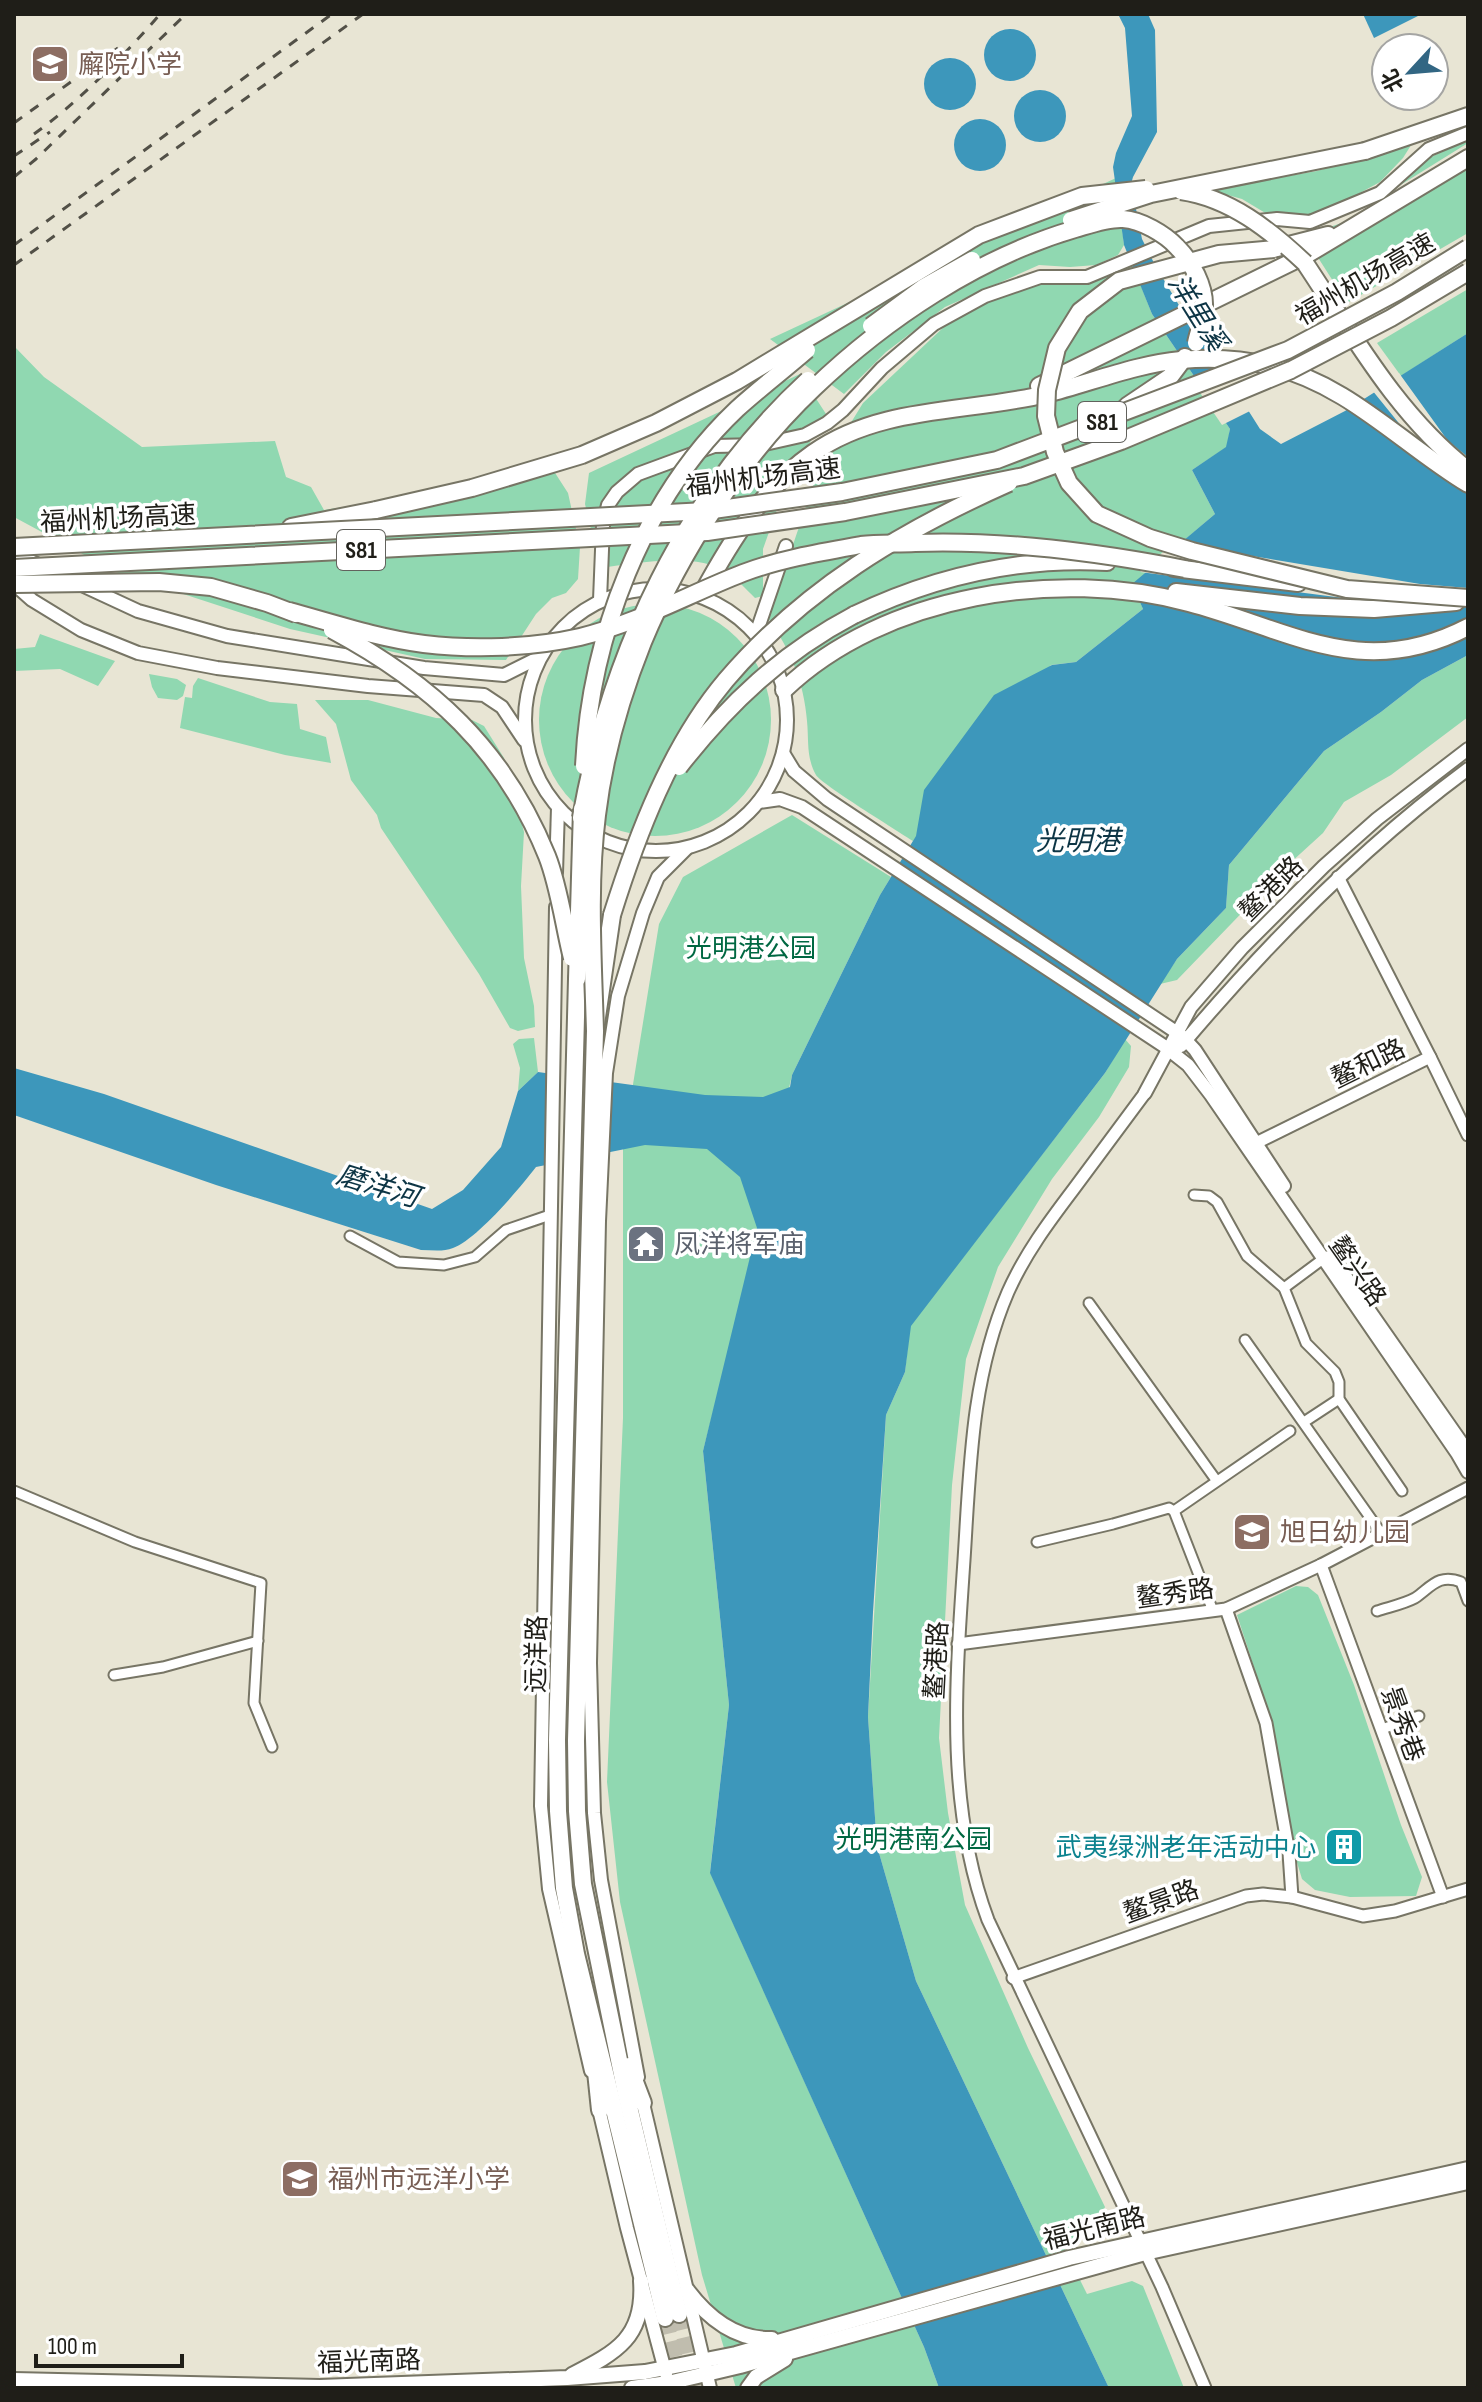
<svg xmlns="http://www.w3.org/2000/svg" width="1482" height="2402" viewBox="0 0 1482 2402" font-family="'Sofia Sans Condensed','Noto Sans SC',sans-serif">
<rect width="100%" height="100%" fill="#e8e5d4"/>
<g fill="#90d8b1">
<polygon points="1468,140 1468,143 1394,189 1420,162"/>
<polygon points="1413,142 1403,158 1380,182 1347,200 1305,217 1272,217 1242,199 1210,190 1317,171"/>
<polygon points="1468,161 1468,233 1347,303 1317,256 1312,233 1395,205"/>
<polygon points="1116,178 1124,245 1118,255 1096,265 1070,267 1039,265 945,307 886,352 844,394 770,339"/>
<path d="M1133 266 1152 314 1230 429 1227 447 1192 470 1215 514 1133 584 1143 609 1076 662 1051 665 913 841C898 831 821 784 816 775 806 757 809 741 807 721 804 682 790 649 768 618L814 483 863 403 946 325 1012 289 1048 281 1087 284Z"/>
<polygon points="1468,289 1468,333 1401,376 1377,343"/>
<polygon points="14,346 44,377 142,447 275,441 286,477 311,487 324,510 376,502 548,462 568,493 580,547 578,579 566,593 552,598 536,614 506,660 425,659 290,629 116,572 14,517"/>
<path d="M800 374 828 417 820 425 786 484 763 549V596L755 598C746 589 737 579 726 572 699 552 633 563 600 568L585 504 589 473Z"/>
<circle cx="655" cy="720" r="116"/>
<polygon points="40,634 115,661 98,686 60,669 14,671 14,649 35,647"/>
<polygon points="1468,655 1468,717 1391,775 1344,802 1323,833 1289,864 1177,980 1160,984 1177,959 1226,908 1229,865 1324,751 1381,712 1422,680"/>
<polygon points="149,674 177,679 186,685 183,696 177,700 158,698 152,687"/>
<polygon points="198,678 270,702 297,704 300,729 326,737 331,763 285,755 180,728 185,697 192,698 193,686"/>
<polygon points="315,700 368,700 436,718 472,720 484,726 504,758 524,832 521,886 524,958 534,1006 535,1027 518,1031 510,1028 479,974 381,828 377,815 351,780 336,724"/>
<polygon points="792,815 891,877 880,895 792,1075 733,1334 703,1451 729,1705 710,1872 924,2347 939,2388 736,2388 702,2275 620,1902 607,1782 623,1418 623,1146 659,924 683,877"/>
<polygon points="534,1038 538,1072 518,1091 520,1068 513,1044 519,1039"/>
<polygon points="1125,1039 1131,1046 1129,1067 1099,1117 1052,1179 998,1267 966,1359 952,1485 939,1738 948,1813 965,1905 1028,2048 1105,2207 1097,2226 1062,2244 1087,2294 1132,2281 1143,2286 1184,2388 1109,2388 916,1981 877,1846 868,1717 886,1415 905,1372 910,1326 1105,1073"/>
<polygon points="1296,1586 1308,1587 1318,1595 1354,1685 1401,1825 1422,1877 1416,1896 1350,1897 1315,1890 1302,1879 1292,1846 1265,1701 1237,1615"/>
</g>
<g fill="#3d97bb">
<path d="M1118 14H1148L1155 30 1157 132 1133 177 1131 184 1142 239 1155 265 1186 317 1212 353 1260 429 1281 444 1345 411 1468 333V655L1422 680 1381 712 1324 751 1229 865 1226 908 1177 959 1105 1073 911 1326 905 1372 886 1415 873 1612 868 1717 877 1846 916 1981 1109 2388H939L924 2347 710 1873 729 1705 703 1451 757 1228 740 1177 707 1149 645 1145 536 1167C520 1188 477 1239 453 1248 443 1252 432 1250 421 1250L216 1185 14 1115V1068L104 1094 432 1209 463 1190 501 1147 518 1091 538 1072 705 1095 763 1097 790 1087 792 1075 880 895 916 836 924 790 994 695 1052 665 1076 662 1143 609 1132 584 1215 514 1192 470 1226 447 1230 429 1152 314 1124 245 1113 167 1116 153 1132 116 1125 28Z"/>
<polygon points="1363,14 1422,14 1374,38"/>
<circle cx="1010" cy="55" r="26"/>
<circle cx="950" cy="84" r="26"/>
<circle cx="1040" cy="116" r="26"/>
<circle cx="980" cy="145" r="26"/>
</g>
<g fill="#e8e5d4">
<polygon points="1223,364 1252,410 1222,425 1190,378"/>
<polygon points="1399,373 1448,441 1468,457 1468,487 1419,448 1372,390"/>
<polygon points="1180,538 1240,554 1420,584 1468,588 1468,607 1359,600 1140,572 1163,552 1188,556 1167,549"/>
<polygon points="560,1071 598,1076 595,1160 559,1167"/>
</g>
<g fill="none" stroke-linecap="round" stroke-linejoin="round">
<g stroke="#c0bdae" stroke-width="16" stroke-dasharray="16 8" stroke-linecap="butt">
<polyline points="679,2314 696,2388"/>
<polyline points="665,2318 682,2388"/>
</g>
<g stroke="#777565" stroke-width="13">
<g id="minor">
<polyline points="1194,1195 1209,1196 1217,1202 1247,1256 1284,1288 1306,1343 1335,1372 1339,1382 1339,1399 1402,1491"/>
<polyline points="350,1236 398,1262 444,1265 475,1257 506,1230 550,1215"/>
<polyline points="1284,1288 1327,1256"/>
<polyline points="1089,1303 1216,1480"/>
<polyline points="1245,1340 1381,1533"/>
<polyline points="1304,1422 1339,1399"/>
<polyline points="14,1491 135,1542 261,1583 254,1703 272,1747"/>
<polyline points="1174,1511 1213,1611"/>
<polyline points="1037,1542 1113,1524 1169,1508 1174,1511 1290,1431"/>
<path d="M1377 1611C1389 1607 1404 1604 1415 1598 1431 1587 1439 1573 1461 1582L1468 1601"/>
<polyline points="114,1675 163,1667 258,1641"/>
<polyline points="1382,1729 1419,1716"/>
</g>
</g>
<g stroke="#777565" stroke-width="15">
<g id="tertiary">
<polyline points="1338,877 1430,1057"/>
<path d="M1145 1093C1121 1125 1097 1158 1073 1190 1048 1223 1025 1254 1008 1292 971 1378 970 1468 964 1560 956 1679 945 1805 988 1920L1162 2287 1205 2388"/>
<polyline points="1248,1147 1430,1057 1468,1135"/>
<polyline points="1321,1565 1443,1897"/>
<polyline points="1226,1609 1266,1723 1289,1853 1292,1897"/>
<polyline points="958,1644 1226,1609 1321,1565 1468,1488"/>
<polyline points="1013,1978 1246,1896 1263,1894 1292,1897 1363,1916 1395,1911 1468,1889"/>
</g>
</g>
<g stroke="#777565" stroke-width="16">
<g id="secondary">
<polyline points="14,551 28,560 138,611 227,636 424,668 504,675 540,657"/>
<polyline points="14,584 32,600 81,630 138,653 217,668 368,686 484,695 502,707 524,740"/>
<circle cx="656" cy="720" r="131"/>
<polyline points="600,600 603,525 608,505 617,492 638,474 714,446 760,445 805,435 827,423 843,410 882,368 934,324 985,296 1040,277 1087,277 1209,226 1277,219 1310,222 1380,193 1429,149 1468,133"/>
<polyline points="756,634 786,546"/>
<polyline points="783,753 794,771 827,799 1182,1036 1195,1050 1284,1186"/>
<polyline points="759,802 780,799 802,807 1164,1046 1188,1065 1211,1095 1457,1453 1468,1472"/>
<polyline points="556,873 558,808"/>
<polyline points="556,907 541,1806 549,1889 591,2071"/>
<path d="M1181 1046C1267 944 1360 849 1468 769"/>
<polyline points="1145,1093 1191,1007 1242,948 1324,866 1377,819 1468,749"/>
<polyline points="1332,1257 1468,1452"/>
<polyline points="638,2077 601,1880 594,1813 590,1663 599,1221 606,1073 618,996 643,913 658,877 687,848"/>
<polyline points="641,2095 710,2388"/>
<polyline points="598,2105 627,2228 666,2374"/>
</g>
</g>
<g stroke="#777565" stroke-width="18">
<g id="primary">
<path d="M687 2290C708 2318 736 2340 772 2339"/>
<path d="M572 2375C617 2352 645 2337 641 2281"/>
<polyline points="14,2380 320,2387 567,2378 645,2372 736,2354 1069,2258 1468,2169"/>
<polyline points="632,2388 668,2383 740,2366 1145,2253 1468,2182"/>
<polyline points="748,2388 756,2377 785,2359"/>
</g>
</g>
<g stroke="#777565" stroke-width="20">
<g id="trunk">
<polyline points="1365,151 1468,116"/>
<polyline points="1277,248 1328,235"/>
<path d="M1305 263C1353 335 1398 416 1468 470"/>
<polyline points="1039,386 1308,254 1468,158"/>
<polyline points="1127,406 1170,377 1185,357"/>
<polyline points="291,527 376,510"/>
<polyline points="1174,568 1298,583"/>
<polyline points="1176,592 1300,606 1374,609 1456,602"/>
<path d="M702 594C731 541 763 488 813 453 881 405 969 413 1046 394 1090 383 1136 364 1181 360 1212 357 1242 359 1271 366 1348 384 1403 445 1468 484"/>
<path d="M854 615C935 576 1017 557 1107 562"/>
<path d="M784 690C884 594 1058 568 1189 603 1291 630 1362 682 1468 627"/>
<polyline points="612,915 595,1031 576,1741 577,1811 583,1884 626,2094 679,2314"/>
<polyline points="577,979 557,1740 558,1811 564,1888 576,1954 665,2318"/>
<polyline points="595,2062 600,2110"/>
<polyline points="629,2066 643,2103"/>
</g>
</g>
<use href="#minor" stroke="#fff" stroke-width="9"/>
<use href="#tertiary" stroke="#fff" stroke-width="11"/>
<use href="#secondary" stroke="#fff" stroke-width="12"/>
<use href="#primary" stroke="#fff" stroke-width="14"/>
<use href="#trunk" stroke="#fff" stroke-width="16"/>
<g stroke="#525047" stroke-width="3" stroke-dasharray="10 10" stroke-linecap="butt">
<polyline points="14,123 118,48"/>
<path d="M34 134C74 106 128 52 160 14"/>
<polyline points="14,156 50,132"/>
<polyline points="14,177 36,159 186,14"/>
<polyline points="14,245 332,14"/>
<polyline points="14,265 363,14"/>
</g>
<g stroke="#777565" stroke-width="20" stroke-linecap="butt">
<g id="trunk-bridge">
<path d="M1181 191C1230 198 1270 230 1305 263"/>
<polyline points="1071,220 1151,194 1365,151"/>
<polyline points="1274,249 1219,254 1119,281 1080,311 1057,348 1047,390 1046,416 1055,452 1069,483 1097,514 1150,538 1192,551 1347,589 1468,598"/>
<polyline points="871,326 924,287 972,260"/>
<polyline points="376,510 472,488 582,455 656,423 737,381 979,235 1082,196 1146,189"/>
<polyline points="14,584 159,582 211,587 267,603 296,614"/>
<path d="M289 611C333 623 378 638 424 644 474 650 531 648 580 637 638 623 689 594 743 573 780 559 822 552 861 545 878 543 897 544 915 543 1006 540 1096 552 1185 569"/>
<path d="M332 630C431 683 504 749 547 856 559 886 564 926 572 958"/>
<path d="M584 766C590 638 642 499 737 409 759 389 784 370 807 350"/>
<path d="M679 767C729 703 782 653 854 615"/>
<path d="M581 818C610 654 684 494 808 380"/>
<path d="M612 915C637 835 671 745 726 680 804 589 901 531 1009 483"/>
<polyline points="577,979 582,809"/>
<path d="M595 1031C593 960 588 886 597 815 604 757 621 697 643 642 681 551 742 456 814 388 886 319 979 257 1075 229 1089 225 1108 218 1123 219 1141 220 1165 234 1177 247 1192 262 1205 286 1204 307 1204 319 1198 332 1196 343"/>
</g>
</g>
<g stroke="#777565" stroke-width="20" stroke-linecap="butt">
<g id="motorway-bridge">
<polyline points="14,547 706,511 842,492 997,460 1288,350 1397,292 1468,248"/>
<polyline points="14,568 707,532 845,512 1024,476 1121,441 1291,370 1391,318 1468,272"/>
</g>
</g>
<use href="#trunk-bridge" stroke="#fff" stroke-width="16"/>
<use href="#motorway-bridge" stroke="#fff" stroke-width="16"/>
</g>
<defs>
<g id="school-square" transform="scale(2)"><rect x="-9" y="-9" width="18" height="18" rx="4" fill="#8d6e63" stroke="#fff"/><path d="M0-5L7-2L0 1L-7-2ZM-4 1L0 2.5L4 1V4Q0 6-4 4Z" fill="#fff"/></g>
<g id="temple-square" transform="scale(2)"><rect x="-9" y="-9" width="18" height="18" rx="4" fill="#6b7280" stroke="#fff"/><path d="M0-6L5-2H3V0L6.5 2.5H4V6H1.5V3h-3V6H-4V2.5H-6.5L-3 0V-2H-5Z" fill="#fff"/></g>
<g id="building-square" transform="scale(2)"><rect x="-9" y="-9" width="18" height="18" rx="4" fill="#0f9aa8" stroke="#fff"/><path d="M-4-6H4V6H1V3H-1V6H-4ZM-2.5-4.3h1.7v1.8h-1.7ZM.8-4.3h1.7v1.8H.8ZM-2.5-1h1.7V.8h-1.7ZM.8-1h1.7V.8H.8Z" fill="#fff"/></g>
</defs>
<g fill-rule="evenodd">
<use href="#school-square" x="50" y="64"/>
<use href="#temple-square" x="646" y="1244"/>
<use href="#school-square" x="1252" y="1532"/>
<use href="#building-square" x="1344" y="1847"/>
<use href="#school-square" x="300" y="2179"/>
</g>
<g text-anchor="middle" stroke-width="7" stroke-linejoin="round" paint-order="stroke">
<g fill="#fff" stroke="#62625d" stroke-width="2">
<rect x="1078" y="402" width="48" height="40" rx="6"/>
<rect x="337" y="530" width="48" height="40" rx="6"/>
</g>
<g font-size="24" font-weight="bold" fill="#1f1e18">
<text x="1102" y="430">S81</text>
<text x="361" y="558">S81</text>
</g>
<g font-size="26" fill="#785e54" stroke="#fff" text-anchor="start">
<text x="78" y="73">廨院小学</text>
<text x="1280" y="1541">旭日幼儿园</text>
<text x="328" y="2188">福州市远洋小学</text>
</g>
<g font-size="26" fill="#1f1e18" stroke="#fff">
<text transform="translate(1365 279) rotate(-30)" y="9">福州机场高速</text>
<text transform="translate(763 477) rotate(-7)" y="9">福州机场高速</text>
<text transform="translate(118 518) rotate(-3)" y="9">福州机场高速</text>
<text transform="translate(1271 888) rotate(-45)" y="9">鳌港路</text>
<text transform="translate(1368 1063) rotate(-26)" y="9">鳌和路</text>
<text transform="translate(1358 1271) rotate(55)" y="9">鳌兴路</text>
<text transform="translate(1175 1593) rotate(-8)" y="9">鳌秀路</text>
<text transform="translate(536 1654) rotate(-89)" y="9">远洋路</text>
<text transform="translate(936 1660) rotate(-87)" y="9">鳌港路</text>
<text transform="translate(1403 1724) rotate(70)" y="9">景秀巷</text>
<text transform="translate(1161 1901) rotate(-20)" y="9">鳌景路</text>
<text transform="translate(1094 2228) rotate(-14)" y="9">福光南路</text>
<text transform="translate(369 2361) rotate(-2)" y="9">福光南路</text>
</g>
<g font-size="26" fill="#006842" stroke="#fff">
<text x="751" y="957">光明港公园</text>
<text x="914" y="1848">光明港南公园</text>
</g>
<g font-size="26" fill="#5b616d" stroke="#fff" text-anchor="start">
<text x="674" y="1253">凤洋将军庙</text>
</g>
<g font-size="26" fill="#0d838f" stroke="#fff" text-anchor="end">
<text x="1316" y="1856">武夷绿洲老年活动中心</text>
</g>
<g font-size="28" font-style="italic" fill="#0d3545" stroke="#fff">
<text transform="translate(1198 312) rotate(58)" y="10">洋里溪</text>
<text x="1078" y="850">光明港</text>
<text transform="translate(378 1185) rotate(17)" y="10">磨洋河</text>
</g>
</g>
<rect width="1482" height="2402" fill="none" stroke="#1f1e18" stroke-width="32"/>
<g transform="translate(1410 72) rotate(244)"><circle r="38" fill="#ffffff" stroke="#a5a5a3" stroke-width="2"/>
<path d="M0-6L14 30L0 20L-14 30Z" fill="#326683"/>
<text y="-12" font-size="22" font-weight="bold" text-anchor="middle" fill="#1f1e18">北</text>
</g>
<path d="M36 2354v12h146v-12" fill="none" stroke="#1f1e18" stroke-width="4"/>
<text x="48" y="2354" font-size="24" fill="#1f1e18" stroke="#ffffff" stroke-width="6" paint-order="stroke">100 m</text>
</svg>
